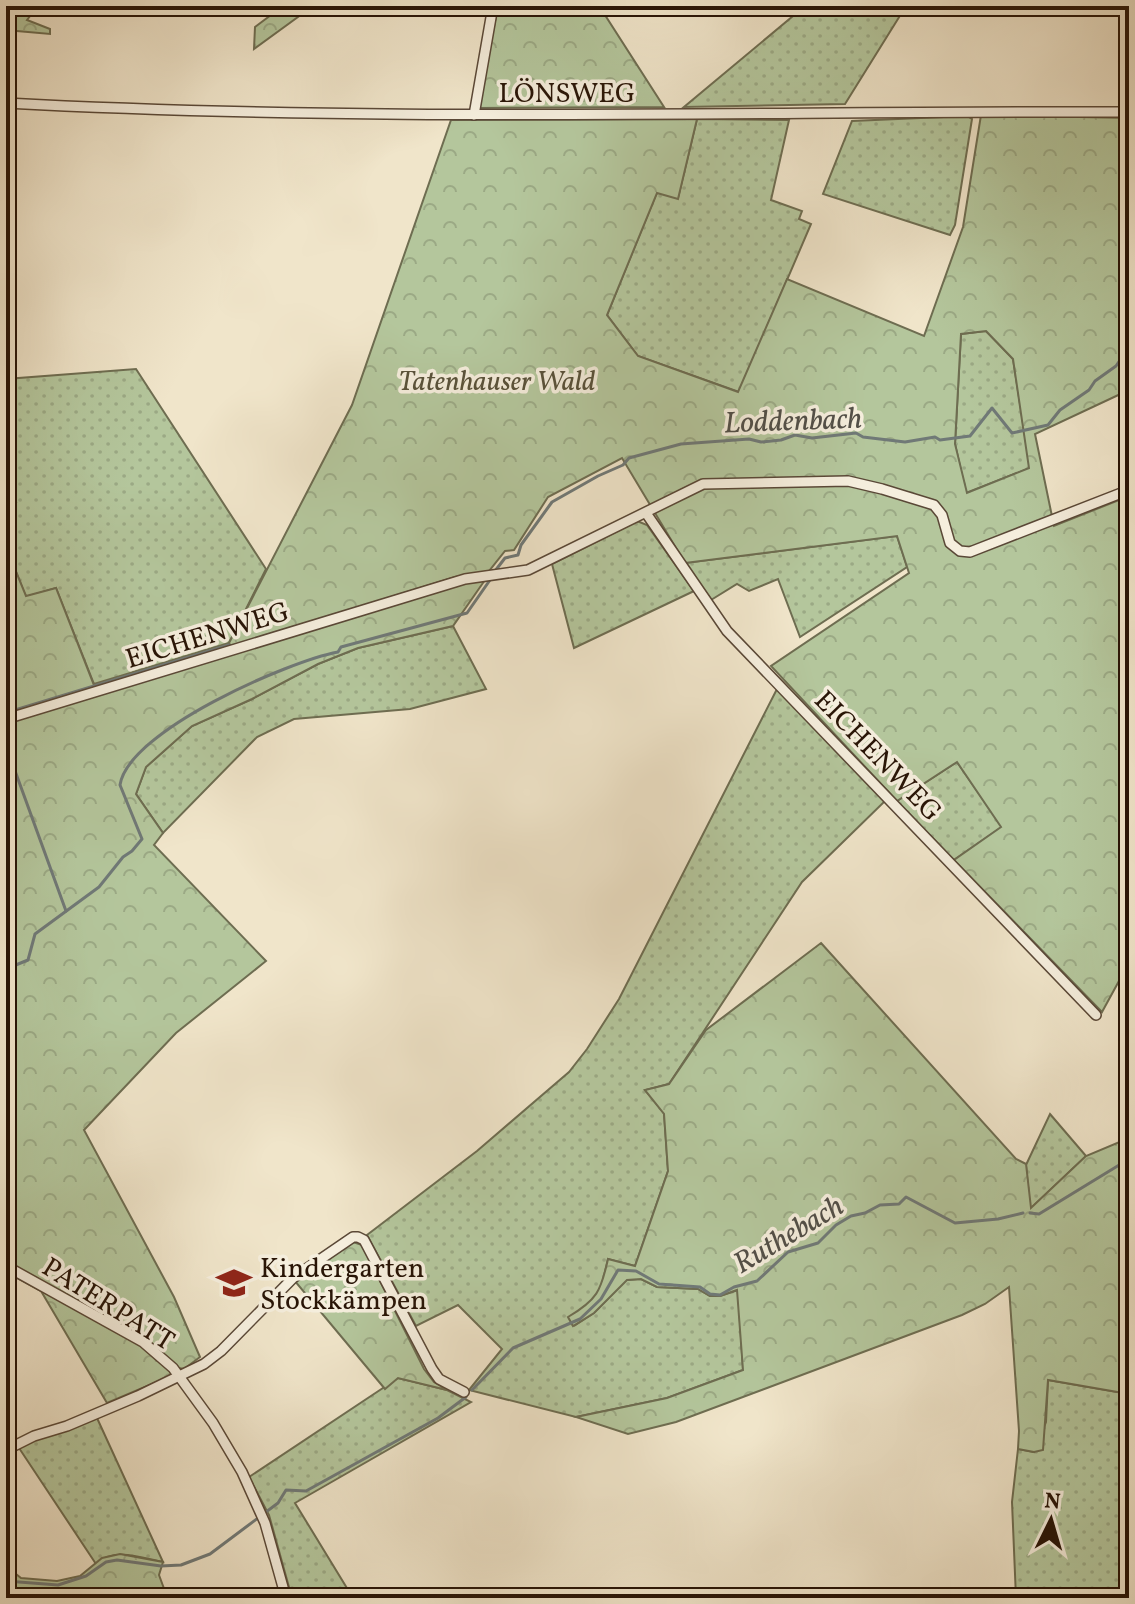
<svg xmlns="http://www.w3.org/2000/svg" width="1135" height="1604" viewBox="0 0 1135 1604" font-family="Vollkorn,serif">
<defs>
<pattern id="grass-dots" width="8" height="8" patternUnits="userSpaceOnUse" patternTransform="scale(2)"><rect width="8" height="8" fill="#b4c69c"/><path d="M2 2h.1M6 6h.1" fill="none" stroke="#9ba985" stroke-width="1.8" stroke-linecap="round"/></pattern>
<pattern id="forest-crowns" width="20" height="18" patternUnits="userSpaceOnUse" patternTransform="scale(2)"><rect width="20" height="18" fill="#b4c69c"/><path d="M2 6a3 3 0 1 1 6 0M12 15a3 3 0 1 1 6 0" fill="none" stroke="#9ba985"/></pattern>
</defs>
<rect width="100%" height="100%" fill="#f0e5ca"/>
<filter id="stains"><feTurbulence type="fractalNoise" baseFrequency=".0025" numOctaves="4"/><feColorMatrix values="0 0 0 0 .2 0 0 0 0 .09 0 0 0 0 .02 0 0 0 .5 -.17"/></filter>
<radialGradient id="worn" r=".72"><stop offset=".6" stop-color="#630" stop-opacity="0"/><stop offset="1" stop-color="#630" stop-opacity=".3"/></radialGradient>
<g fill="url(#grass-dots)" stroke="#6e6d51" stroke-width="2">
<polygon points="805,6 906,6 845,104 684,107"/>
<polygon points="967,116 972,119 955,225 950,235 823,194 852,121"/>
<polygon points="697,119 789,120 771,200 802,211 799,219 811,224 739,392 638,356 607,315 657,192 678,198"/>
<polygon points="986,331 1013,359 1030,468 966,493 955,444 961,334"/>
<polygon points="136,369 266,569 229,643 94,684 56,588 26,597 6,547 6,504 16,502 6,477 6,379"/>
<polygon points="637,521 647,525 694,591 574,648 552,564"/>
<polygon points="897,536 907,567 800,637 778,579 749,591 737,584 711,600 685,563"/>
<polygon points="453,626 486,689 410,709 294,719 257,737 163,833 136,794 146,767 192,726 252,699 318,664 358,648"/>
<polygon points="778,687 885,801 802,882 669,1084 645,1090 664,1113 668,1171 635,1266 608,1259 601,1288 574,1326 594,1313 626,1280 641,1279 657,1287 698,1289 710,1296 720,1296 738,1290 743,1370 667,1398 576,1417 469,1390 502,1349 458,1305 416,1326 367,1235 477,1151 569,1072 587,1049 619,999"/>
<polygon points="957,762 1002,827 954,860 897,801"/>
<polygon points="1050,1114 1086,1156 1030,1209 1026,1165"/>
<polygon points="398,1378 447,1390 471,1402 295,1503 353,1598 292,1598 269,1515 249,1477"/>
<polygon points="1048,1380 1129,1394 1129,1598 1016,1598 1012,1502 1018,1449 1034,1452 1046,1422"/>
<path d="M97 1418 163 1562C142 1558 114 1547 96 1564L19 1448 37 1439Z"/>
</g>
<g fill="url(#forest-crowns)" stroke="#6e6d51" stroke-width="2" fill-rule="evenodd">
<polygon points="9,6 38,6 27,20 50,29 50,34 6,30 6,12"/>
<polygon points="283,6 313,6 254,49 255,27"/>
<polygon points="498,6 553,6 603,12 664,107 478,108"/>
<path d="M981 115 1129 118V390L1035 434 1054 526 1129 496V991L1119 981 1102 1012 954 860 1001 827 957 762 897 801 771 666 909 573 897 536 685 563 622 458 548 497 514 550 505 551 489 571 455 577 231 647 229 643 352 405 451 120 697 119 678 199 657 193 607 315 638 356 738 392 787 279 924 336 963 227ZM986 331 1013 359 1029 468 967 493 955 444 961 334Z"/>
<polygon points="6,547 26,596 56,588 95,688 6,714"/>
<polygon points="485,580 453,626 358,648 318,664 252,699 192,726 146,767 136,794 163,833 154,845 266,961 176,1033 84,1130 174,1297 200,1357 184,1369 179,1368 171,1376 107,1403 41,1291 6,1272 6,722 465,583"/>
<path d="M821 943 1016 1159 1026 1164 1031 1208 1086 1156 1129 1138V1394L1048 1380 1043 1450 1034 1452 1018 1449 1019 1431 1009 1287 985 1304 962 1315 676 1422 628 1434 576 1417 667 1398 743 1370 737 1290 720 1296H710L698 1289 657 1287 641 1279 627 1280 594 1313 573 1326 568 1317C597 1300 601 1291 608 1259L635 1266 668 1171 664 1114 645 1090 669 1084 706 1030Z"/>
<polygon points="353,1242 362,1245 424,1369 434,1382 447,1390 398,1378 385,1389 294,1280"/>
<polygon points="120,1554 163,1562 159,1575 166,1594 94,1598 6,1598 6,1566 21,1578 57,1581 80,1576 102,1558"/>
</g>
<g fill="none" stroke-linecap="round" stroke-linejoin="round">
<g stroke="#707977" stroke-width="3">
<polyline points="495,571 505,558 518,555 521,545 552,502 598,476 623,465 629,458 681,444 749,439 761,442 781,440 795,435 812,438 856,433 863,437 905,442 935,437 940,440 970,436 992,408 1012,433 1048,425 1060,410 1089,390 1095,381 1116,366 1129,347"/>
<polyline points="6,710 15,710 229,645"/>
<polyline points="6,746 66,911"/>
<path d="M6 969 28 960 35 934 99 887 123 857 132 851 142 839 120 785C128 731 289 661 338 652L341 647 467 613 490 580"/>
<polyline points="1030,1213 1039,1214 1129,1159"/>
<polyline points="472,1390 513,1348 580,1319 601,1299 618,1270 636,1271 659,1284 700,1287 710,1294 720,1295 734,1287 757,1281 788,1252 818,1243 836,1225 851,1216 865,1213 880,1205 899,1204 906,1197 955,1223 998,1219 1023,1213"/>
<polyline points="6,1581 58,1585 86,1576 106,1562 117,1560 161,1566 181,1565 210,1554 278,1503 286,1490 306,1491 438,1418 466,1397"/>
</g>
<g stroke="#5a4837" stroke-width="12">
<g id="minor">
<path d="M6 103C380 123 755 111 1129 112"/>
<polyline points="474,115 493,6"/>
<polyline points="646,513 727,631 1096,1015"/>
<polyline points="6,719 465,579 528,570 703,484 848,481 882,489 934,505 942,515 950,543 960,551 970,552 1129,490"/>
<polyline points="6,1266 143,1342 173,1368 213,1423 242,1472 265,1523 286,1598"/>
<polyline points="6,1450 34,1436 67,1426 138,1396 204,1364 221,1351 293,1278 353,1237 358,1237 364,1240 432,1369 439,1379 464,1392"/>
</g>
</g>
<use href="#minor" stroke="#f5eedd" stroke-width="9"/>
</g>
<defs>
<g id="school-bare" transform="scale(2.76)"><path d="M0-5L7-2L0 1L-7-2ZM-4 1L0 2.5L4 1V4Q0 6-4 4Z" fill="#8f2418" stroke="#f5eedd" stroke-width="2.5" paint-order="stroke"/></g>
</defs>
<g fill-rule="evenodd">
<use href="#school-bare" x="234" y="1283"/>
</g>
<g text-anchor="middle" stroke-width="7" stroke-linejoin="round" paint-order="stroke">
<g font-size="28" fill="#281406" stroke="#f5eedd">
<text x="567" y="102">LÖNSWEG</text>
<text transform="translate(207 634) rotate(-17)" y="10">EICHENWEG</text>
<text transform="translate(879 755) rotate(46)" y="10">EICHENWEG</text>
<text transform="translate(109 1303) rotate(32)" y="10">PATERPATT</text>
</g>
<g font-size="28" font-style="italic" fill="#59523a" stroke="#f5eedd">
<text x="497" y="390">Tatenhauser Wald</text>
</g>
<g font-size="28" fill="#281406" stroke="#f5eedd" text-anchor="start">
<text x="260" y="1277">Kindergarten<tspan x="260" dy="32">Stockkämpen</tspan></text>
</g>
<g font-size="30" font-style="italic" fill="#524f48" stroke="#f5eedd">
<text transform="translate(793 420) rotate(-2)" y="10">Loddenbach</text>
<text transform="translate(788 1234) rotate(-31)" y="10">Ruthebach</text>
</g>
</g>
<rect width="1135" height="1604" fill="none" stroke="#f0e5ca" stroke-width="32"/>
<rect x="8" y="8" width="1119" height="1588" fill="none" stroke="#281406" stroke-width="4"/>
<rect x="16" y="16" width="1103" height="1572" fill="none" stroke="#281406" stroke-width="2"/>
<g transform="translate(1051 1520) rotate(5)" stroke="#f5eedd" stroke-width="6" paint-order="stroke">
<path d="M0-6L14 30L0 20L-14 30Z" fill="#281406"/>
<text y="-12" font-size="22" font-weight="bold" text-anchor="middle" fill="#281406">N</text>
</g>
<rect width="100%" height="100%" filter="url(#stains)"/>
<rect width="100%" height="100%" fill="url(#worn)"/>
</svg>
